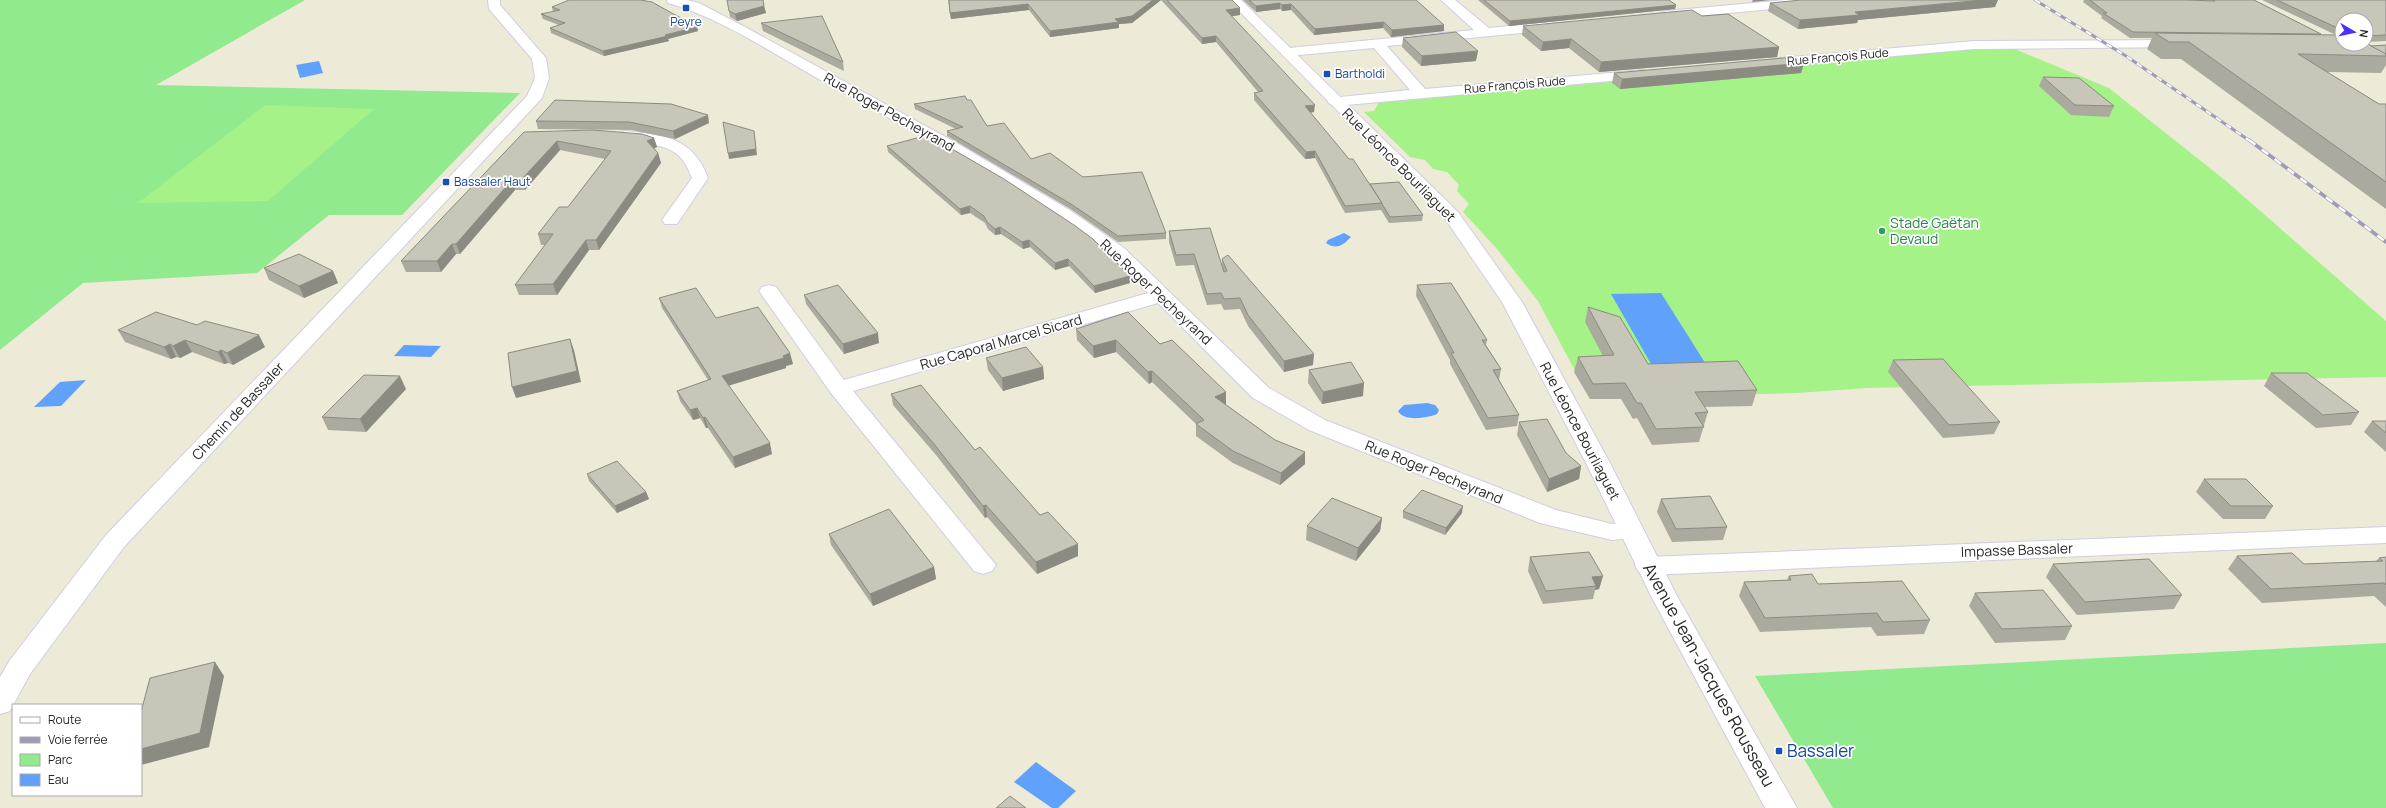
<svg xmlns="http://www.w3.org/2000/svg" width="2386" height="808" viewBox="0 0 2386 808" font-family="Manrope,sans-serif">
<rect width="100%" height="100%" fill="#edead8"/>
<g fill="#91ea8e">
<polygon points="0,0 305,0 156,85 520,93 402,215 329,215 257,273 83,283 0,350"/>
<polygon points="2386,643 2386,808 1833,808 1755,676"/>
</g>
<g fill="#a4f288">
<polygon points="2012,48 2109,88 2226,181 2386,321 2386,377 1867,388 1797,393 1590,399 1538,301 1498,250 1463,212 1469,204 1457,191 1459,185 1447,172 1433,169 1425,160 1410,157 1364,112 1374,111 1379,102 1971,49"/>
<polygon points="265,105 374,109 268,201 138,203"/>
</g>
<g fill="#5fa1fb">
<polygon points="319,61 323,73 300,78 296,65"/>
<path d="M1344 233 1351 237C1344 244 1337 251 1326 243L1328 240Z"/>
<polygon points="1661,293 1709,369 1655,371 1611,294"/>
<polygon points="404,345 441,346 431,357 394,356"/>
<polygon points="86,380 61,406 34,407 60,382"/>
<path d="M1427 403 1435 405 1439 410 1437 414C1428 418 1403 422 1398 411L1404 405Z"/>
<polygon points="1036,762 1076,791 1058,808 1052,808 1014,782"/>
</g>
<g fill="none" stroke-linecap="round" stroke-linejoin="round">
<g stroke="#d0cde3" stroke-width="2">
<g id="street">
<polygon points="488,0 500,0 500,5 546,58 549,78 542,98 124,547 30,674 10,711 0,714 0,677 10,660 106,535 527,96 535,78 532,59 489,9"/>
<path d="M667 0H687L699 3 745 27 960 145 1071 211 1124 248 1269 388 1325 420 1556 510 1612 524 1632 523 1641 525 1644 531 1641 537 1612 540 1540 523 1309 430 1253 398 1158 303 853 391 996 565 992 571 983 574 974 571 831 393 759 291 762 287 769 285 776 287 844 380 1148 293C1135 281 1123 266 1109 255 1021 187 919 135 822 81 774 54 721 18 668 3Z"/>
<polygon points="1441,0 1455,0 1489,28 1552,22 1559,26 1552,30 1387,46 1425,89 1644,70 1651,74 1644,78 1335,106 1330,104 1327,101 1330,98 1410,90 1374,48 1289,56 1282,52 1289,48 1474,30"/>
<polygon points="1785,0 1832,0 1826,4 1666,19 1659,15 1666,11"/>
<polygon points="2179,40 2186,44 2184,47 1974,49 1770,67 1763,63 1770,59 1974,41"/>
<path d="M625 131C664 135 693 137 708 178L677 224H665L662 220 692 178C678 138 652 148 619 139L617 136 619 133Z"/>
<polygon points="2386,527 2386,543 1648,575 1639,572 1635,566 1639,560 1648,557"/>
</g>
</g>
<g stroke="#d0cde3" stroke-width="2">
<polygon id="secondary" points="1228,0 1241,0 1458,212 1522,302 1610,463 1677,596 1797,808 1765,808 1651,596 1586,463 1502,302 1446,220"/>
</g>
<use href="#street" fill="#fff" fill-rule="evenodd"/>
<use href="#secondary" fill="#fff" fill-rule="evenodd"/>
<g stroke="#9f9ab5" stroke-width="3">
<polyline id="rail-far1" points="2035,0 2126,56 2250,141"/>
</g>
<g stroke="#9f9ab5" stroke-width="3.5">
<polyline id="rail" points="2249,140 2386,242"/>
</g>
<use href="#rail-far1" stroke="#fff" stroke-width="2" stroke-dasharray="6" stroke-linecap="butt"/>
<use href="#rail" stroke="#fff" stroke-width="2.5" stroke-dasharray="8" stroke-linecap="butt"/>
</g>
<g fill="#abaa9e">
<polygon points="948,0 1161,0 1132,23 1119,24 1119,28 1050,37 1029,10 951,19"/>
<polygon points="1161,0 1232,0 1240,15 1231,16 1314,112 1310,113 1370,184 1423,215 1422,221 1389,223 1381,210 1345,213 1315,158 1305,159 1254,100 1254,93 1258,92 1216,42 1202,44"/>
<polygon points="1243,0 1416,0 1444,31 1391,37 1383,28 1314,35 1291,10 1282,11 1280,9 1256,12"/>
<polygon points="1478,0 1669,0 1676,5 1675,9 1509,26"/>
<polygon points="2084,0 2186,0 2202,1 2201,0 2254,0 2321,34 2320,35 2336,35 2262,0 2386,0 2386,41 2366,42 2366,20 2342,20 2342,44 2371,46 2386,45 2386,65 2381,73 2327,72 2379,104 2386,104 2386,209 2181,59 2161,59 2147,49 2152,38 2130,38 2101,18 2102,16 2083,2"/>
<polygon points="1770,3 1995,7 1858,20 1857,23 1798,29 1768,11"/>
<polygon points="764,6 766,13 737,21 730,17 729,11"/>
<polygon points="552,7 697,27 698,31 668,39 669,41 604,56 551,33 550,28 559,25 543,19 541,14 553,12"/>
<polygon points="1702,16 1779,47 1777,57 1599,72 1569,48 1541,51 1522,35 1523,26"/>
<polygon points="761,23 843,62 844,71 763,31"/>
<polygon points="1403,38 1476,61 1421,66 1402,47"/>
<polygon points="1804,63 1801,73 1620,89 1612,83 1614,73"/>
<polygon points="2043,77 2114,106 2109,117 2071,115 2039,86"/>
<polygon points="967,100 987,126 1031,159 1083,177 1166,233 1166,239 1118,242 1072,210 947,136 947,131 956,129 915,109 914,104"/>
<polygon points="536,121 709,123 675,139 631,130 538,129"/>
<polygon points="524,132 654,138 657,147 654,148 658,153 661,163 599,250 589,250 557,295 519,295 515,285 545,245 541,245 538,234 568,207 605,159 560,150 525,190 515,190 460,254 456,254 441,272 406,272 401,261"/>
<polygon points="887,146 1130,276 1130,283 1095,293 1069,266 1055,270 1030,247 1023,249 1001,234 995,235 988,229 985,223 970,213 961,215 888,152"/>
<polygon points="1169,231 1222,264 1222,259 1313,365 1284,372 1248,326 1240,309 1224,310 1221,304 1207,305 1194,265 1176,266 1169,242"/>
<polygon points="264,268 333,271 338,283 304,298 269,280"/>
<polygon points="1417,285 1487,340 1486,345 1501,369 1499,380 1519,415 1517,426 1486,430 1450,364 1450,360 1416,296"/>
<polygon points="804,295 879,343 844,354 806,304"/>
<polygon points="659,298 716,318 793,364 786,366 786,368 728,386 772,454 735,468 708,428 706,428 700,418 693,420 680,401 677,391 708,380 662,308"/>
<polygon points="1588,307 1648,364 1757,390 1752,406 1704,407 1708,412 1699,442 1652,445 1637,418 1633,419 1621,399 1590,399 1574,372 1578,357 1603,356 1585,322"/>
<polygon points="1076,329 1160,344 1226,392 1226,404 1225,404 1305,464 1280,485 1233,463 1196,436 1196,424 1152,382 1149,384 1116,352 1094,358 1077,340"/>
<polygon points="118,330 265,347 233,365 228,363 224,364 192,352 180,358 176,357 171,359 125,342"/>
<polygon points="986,358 1043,367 1044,379 1003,391 988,370"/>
<polygon points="1893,360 2000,422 1994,434 1943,438 1888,372"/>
<polygon points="1309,370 1363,396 1322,404 1308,383"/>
<polygon points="2271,373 2359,412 2351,425 2316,428 2264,386"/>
<polygon points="406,389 366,432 328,430 322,417"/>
<polygon points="891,394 975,450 1040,515 1078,556 1037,574 987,517 985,518 936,455 893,405"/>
<polygon points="2372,421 2386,421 2386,452 2364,432"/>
<polygon points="1519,422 1566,453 1581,466 1579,479 1547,492 1517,435"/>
<polygon points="587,474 646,492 649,499 617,513 589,481"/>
<polygon points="2204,479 2273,506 2265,519 2223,519 2196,492"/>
<polygon points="1661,499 1727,527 1723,540 1672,542 1657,512"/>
<polygon points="1403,511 1462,513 1445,535 1403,518"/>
<polygon points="1382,518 1380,531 1356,561 1306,540 1307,526"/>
<polygon points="829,534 934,567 936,579 873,606 831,545"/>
<polygon points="2237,556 2304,564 2376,561 2379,558 2386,557 2386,607 2374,596 2262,603 2228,569"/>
<polygon points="1530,557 1603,576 1599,589 1595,590 1593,599 1543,604 1528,571"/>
<polygon points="2053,564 2182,595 2174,609 2077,615 2046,577"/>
<polygon points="1789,576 1818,584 1930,620 1924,634 1877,636 1871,627 1760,632 1739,596 1744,582 1787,580"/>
<polygon points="1975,593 2072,626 2065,640 1995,643 1969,606"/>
</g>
<g fill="#8b8b81">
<polygon points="1153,0 1161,0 1132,23 1119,24 1119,28 1050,37 1050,31 1115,19"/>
<polygon points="1753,0 1771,0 1752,2"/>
<polygon points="1983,0 1998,0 1995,7 1858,20 1857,23 1798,29 1800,20 1855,12"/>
<polygon points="1280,3 1280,9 1256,12 1256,6"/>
<polygon points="1028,4 1029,10 951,19 950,13"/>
<polygon points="1291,4 1291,10 1282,11 1282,5"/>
<polygon points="1676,5 1675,9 1509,26 1510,21"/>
<polygon points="764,6 766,13 737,21 735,14"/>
<polygon points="1240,8 1240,15 1226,17 1226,10"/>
<polygon points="1384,22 1383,28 1314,35 1315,29"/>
<polygon points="1444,25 1444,31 1391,37 1392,30"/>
<polygon points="697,27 698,31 668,39 669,41 604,56 603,51"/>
<polygon points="1216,36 1216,42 1202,44 1202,38"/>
<polygon points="1571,39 1569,48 1541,51 1543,42"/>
<polygon points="1779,47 1777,57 1599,72 1601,62"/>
<polygon points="1478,51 1476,61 1421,66 1422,56"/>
<polygon points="1804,63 1801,73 1620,89 1622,79"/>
<polygon points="1315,105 1314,112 1304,113 1305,106"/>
<polygon points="708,115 709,123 675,139 673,131"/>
<polygon points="754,131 757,155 729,159 728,153"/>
<polygon points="654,138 657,147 649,151 647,141"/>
<polygon points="557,141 560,150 525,190 521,180"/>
<polygon points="1315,151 1315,158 1305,159 1306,152"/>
<polygon points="658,153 661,163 599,250 596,240"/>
<polygon points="512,180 515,190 460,254 456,244"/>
<polygon points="970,206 970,213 961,215 960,209"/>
<polygon points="1000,227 1001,234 995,235 995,229"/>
<polygon points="586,240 589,250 557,295 553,284"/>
<polygon points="1029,240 1030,247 1023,249 1022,242"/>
<polygon points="452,244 456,254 441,272 437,261"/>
<polygon points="1068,259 1069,266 1055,270 1055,263"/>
<polygon points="333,271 338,283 304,298 299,286"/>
<polygon points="1130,276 1130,283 1095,293 1094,286"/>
<polygon points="878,333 879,343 844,354 843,344"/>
<polygon points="259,335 265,347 233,365 227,353"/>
<polygon points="570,339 574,350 581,382 516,398 512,387"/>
<polygon points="185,340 192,352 180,358 173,346"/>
<polygon points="1116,340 1116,352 1094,358 1093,346"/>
<polygon points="170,344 176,357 171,359 164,347"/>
<polygon points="221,350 228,363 224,364 218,352"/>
<polygon points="790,353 793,364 786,366 786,368 724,387 722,376"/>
<polygon points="1314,354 1313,365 1284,372 1284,361"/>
<polygon points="1043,367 1044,379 1003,391 1002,378"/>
<polygon points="1152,371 1152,382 1149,384 1148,372"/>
<polygon points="400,376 406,389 366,432 360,419"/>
<polygon points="1364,383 1363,396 1322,404 1323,392"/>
<polygon points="1226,392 1226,404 1215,408 1215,397"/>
<polygon points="697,408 700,418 693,420 690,410"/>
<polygon points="705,417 708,428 706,428 703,418"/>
<polygon points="770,443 772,454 735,468 733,457"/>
<polygon points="1305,452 1305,464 1280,485 1281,473"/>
<polygon points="1581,466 1579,479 1547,492 1549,479"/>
<polygon points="646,492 649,499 617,513 615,506"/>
<polygon points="986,505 987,517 985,518 983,506"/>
<polygon points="1463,506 1462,513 1445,535 1446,528"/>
<polygon points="1382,518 1380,531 1356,561 1358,548"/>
<polygon points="1078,544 1078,556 1037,574 1036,562"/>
<polygon points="934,567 936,579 873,606 870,594"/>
<polygon points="1603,576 1599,589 1595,590 1596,586 1592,577"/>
<polygon points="215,662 224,676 209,747 141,765 141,749"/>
</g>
<g fill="#c7c6b8" stroke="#8b8b81">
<polygon points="569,0 640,0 652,2 697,27 665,35 668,36 603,51 550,28 565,23 541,14 560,10 552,7"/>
<polygon points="727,0 763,0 764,6 735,14 729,11"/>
<polygon points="949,0 1153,0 1132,16 1115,19 1119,22 1050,31 1028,4 950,13"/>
<polygon points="1167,0 1232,0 1240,8 1226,10 1315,105 1305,106 1349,159 1353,159 1382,203 1345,206 1315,151 1306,152 1254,93 1263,91 1216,36 1202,38"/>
<polygon points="1249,0 1416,0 1444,25 1392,30 1384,22 1315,29 1291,4 1282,5 1280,3 1256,6"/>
<polygon points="1484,0 1669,0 1676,5 1510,21"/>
<polygon points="1801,0 1983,0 1855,12 1859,15 1800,20 1770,3"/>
<polygon points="2090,0 2186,0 2215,1 2213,0 2254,0 2321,34 2133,32 2103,13 2107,13"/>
<polygon points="2277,0 2386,0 2386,35 2366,36 2366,20 2342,20 2342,30"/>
<polygon points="1692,10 1702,16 1728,14 1779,47 1601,62 1571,39 1543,42 1523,26"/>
<polygon points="822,16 843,62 761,23"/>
<polygon points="1456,32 1478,51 1422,56 1403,38"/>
<polygon points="2155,33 2342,35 2342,44 2366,44 2366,43 2386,54 2386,56 2298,54 2379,104 2386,104 2386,182 2189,42 2169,42"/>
<polygon points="2386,45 2386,54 2371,46"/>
<polygon points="1795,57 1804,63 1622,79 1614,73"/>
<polygon points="2043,77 2079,78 2114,106 2075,105"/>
<polygon points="965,96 967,100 971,100 987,126 1004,123 1031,159 1050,153 1083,177 1142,172 1166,233 1118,236 1071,204 947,131 963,127 914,104"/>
<polygon points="555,100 671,104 708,115 673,131 629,122 536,121"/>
<polygon points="723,122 754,131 756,149 728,153"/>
<polygon points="593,130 642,134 654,138 647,141 658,153 596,240 586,240 553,284 515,285 553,234 538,234 559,207 568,207 611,151 557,141 521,180 512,180 456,244 452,244 437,261 401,261 524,132"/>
<polygon points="928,135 1004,179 1074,225 1093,239 1130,276 1094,286 1068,259 1055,263 1029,240 1022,242 1000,227 995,229 987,222 984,216 970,206 960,209 887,146"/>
<polygon points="1399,182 1423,215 1390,217 1382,204 1382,203 1370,184"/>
<polygon points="1210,228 1224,272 1227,271 1222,259 1228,255 1314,354 1284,361 1248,315 1240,298 1224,299 1221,293 1207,294 1194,254 1176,255 1169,231"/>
<polygon points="299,254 333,271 299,286 264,268"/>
<polygon points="1451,283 1487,340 1482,340 1501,369 1493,370 1519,415 1488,418 1451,353 1454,353 1417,285"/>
<polygon points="838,285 878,333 843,344 804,295"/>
<polygon points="696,288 716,318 758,307 790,353 783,356 784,358 722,376 770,443 733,457 705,417 703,418 697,408 690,410 677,391 711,379 659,298"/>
<polygon points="1588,307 1620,317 1648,364 1738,361 1757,390 1695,392 1708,412 1695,413 1704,427 1656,429 1641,403 1637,403 1625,383 1593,384 1578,357 1614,355"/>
<polygon points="156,312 197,325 205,321 259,335 227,353 221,350 218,352 185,340 173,346 170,344 164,347 118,330"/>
<polygon points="1128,312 1160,344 1172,340 1226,392 1215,397 1275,440 1305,452 1281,473 1233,451 1196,424 1204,420 1152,371 1148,372 1116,340 1093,346 1076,329"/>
<polygon points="570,339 577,371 512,387 508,353"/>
<polygon points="1026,347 1043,367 1002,378 986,358"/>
<polygon points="1943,359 2000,422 1949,425 1893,360"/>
<polygon points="1351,362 1364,383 1323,392 1309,370"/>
<polygon points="2271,373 2307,373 2359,412 2323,415"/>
<polygon points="364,375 400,376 360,419 322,417"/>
<polygon points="921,385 975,450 980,447 1040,515 1048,512 1078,544 1036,562 986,505 983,506 934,444 891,394"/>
<polygon points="1547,419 1566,453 1581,466 1549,479 1519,422"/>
<polygon points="2372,421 2386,421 2386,433"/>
<polygon points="617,461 646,492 615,506 587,474"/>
<polygon points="2204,479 2246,479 2273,506 2231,506"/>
<polygon points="1422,490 1463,506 1446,528 1403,511"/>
<polygon points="1710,496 1727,527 1676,529 1661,499"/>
<polygon points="1332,498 1382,518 1358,548 1307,526"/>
<polygon points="889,509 934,567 870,594 829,534"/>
<polygon points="1589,552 1603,576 1592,577 1596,586 1546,591 1530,557"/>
<polygon points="2292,553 2304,564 2383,561 2379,558 2386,557 2386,585 2384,583 2271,589 2237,556"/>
<polygon points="2149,559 2182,595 2085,602 2053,564"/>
<polygon points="1812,574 1818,584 1902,581 1930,620 1883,622 1877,613 1765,618 1744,582 1791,580 1789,576"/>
<polygon points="2043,590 2072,626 2002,629 1975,593"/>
<polygon points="215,662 200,733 141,749 141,712 150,678"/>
<polygon points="1010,796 1026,808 996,808"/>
</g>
<g fill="#1a4fb4" stroke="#fff" stroke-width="1.5">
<rect x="682" y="4" width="8" height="8" rx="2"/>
<rect x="1323" y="70" width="8" height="8" rx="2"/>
<rect x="442" y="178" width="8" height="8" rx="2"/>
<rect x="1775" y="747" width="8" height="8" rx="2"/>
</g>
<circle fill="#2e9e5b" stroke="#fff" stroke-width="1.5" cx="1882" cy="231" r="4"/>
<g text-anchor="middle" stroke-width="3.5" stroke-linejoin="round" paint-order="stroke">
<g font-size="12" fill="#164399" stroke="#fff" text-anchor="start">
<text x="686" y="26" text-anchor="middle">Peyre</text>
<text x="1335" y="78">Bartholdi</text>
<text x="454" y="186">Bassaler Haut</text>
</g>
<g font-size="12" fill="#282828" stroke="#fff">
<text transform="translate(1838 57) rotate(-5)" y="4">Rue François Rude</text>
<text transform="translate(1515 85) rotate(-5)" y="4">Rue François Rude</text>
</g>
<g font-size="14" fill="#282828" stroke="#fff">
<text transform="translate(889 112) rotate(29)" y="5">Rue Roger Pecheyrand</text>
<text transform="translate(1399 165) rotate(45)" y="5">Rue Léonce Bourliaguet</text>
<text transform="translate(1156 292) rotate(43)" y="5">Rue Roger Pecheyrand</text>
<text transform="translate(1001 342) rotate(-16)" y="5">Rue Caporal Marcel Sicard</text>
<text transform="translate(238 411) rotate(-47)" y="5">Chemin de Bassaler</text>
<text transform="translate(1580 431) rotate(62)" y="5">Rue Léonce Bourliaguet</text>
<text transform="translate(1434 472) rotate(22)" y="5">Rue Roger Pecheyrand</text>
<text transform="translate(2017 550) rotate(-2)" y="5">Impasse Bassaler</text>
</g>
<g font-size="14" fill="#27864d" stroke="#fff" text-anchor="start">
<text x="1890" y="228">Stade Gaëtan<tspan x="1890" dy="16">Devaud</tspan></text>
</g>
<g font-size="17" fill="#282828" stroke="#fff">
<text transform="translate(1709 675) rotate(61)" y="6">Avenue Jean-Jacques Rousseau</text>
</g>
<g font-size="17" fill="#164399" stroke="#fff" text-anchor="start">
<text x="1787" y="757">Bassaler</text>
</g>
</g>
<rect x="12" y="704" width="130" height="92" fill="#ffffff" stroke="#a9a9a9"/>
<rect x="20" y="717" width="20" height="6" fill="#ffffff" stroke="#a9a9a9"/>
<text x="48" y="724" font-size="12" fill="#282828">Route</text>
<rect x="20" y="737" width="20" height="6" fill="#9f9ab5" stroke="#a9a9a9"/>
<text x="48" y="744" font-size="12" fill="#282828">Voie ferrée</text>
<rect x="20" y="754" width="20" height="12" fill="#91ea8e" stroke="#a9a9a9"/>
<text x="48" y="764" font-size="12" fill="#282828">Parc</text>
<rect x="20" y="774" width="20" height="12" fill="#5fa1fb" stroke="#a9a9a9"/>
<text x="48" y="784" font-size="12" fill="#282828">Eau</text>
<g transform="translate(2354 32) rotate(99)"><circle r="19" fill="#ffffff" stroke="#a9a9a9"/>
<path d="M0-3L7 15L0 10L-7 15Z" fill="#4c32ff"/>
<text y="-6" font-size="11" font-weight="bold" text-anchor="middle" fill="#282828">N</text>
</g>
</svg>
